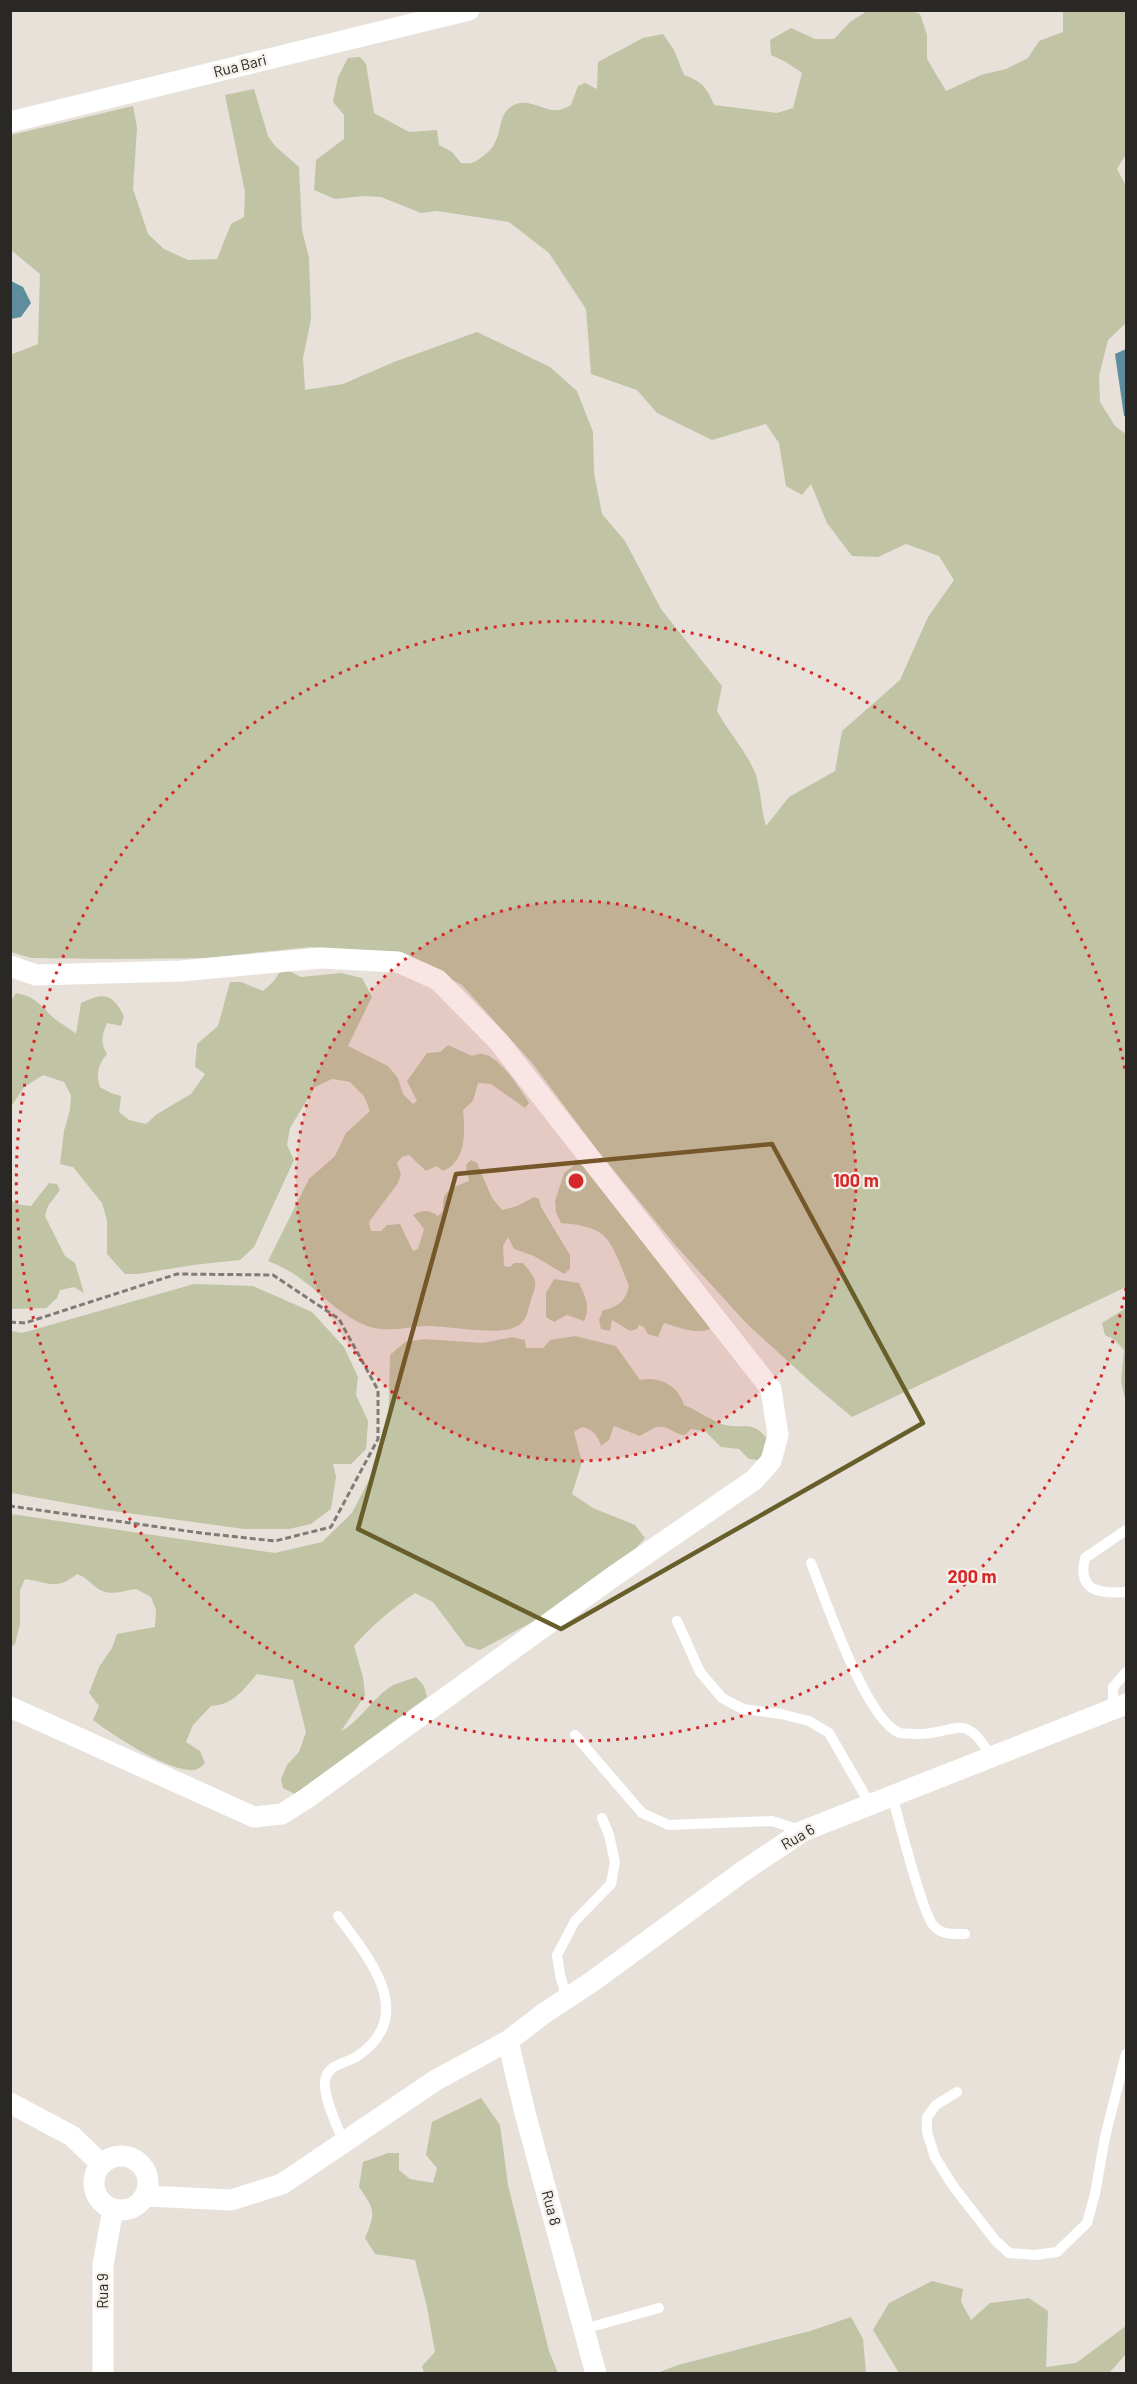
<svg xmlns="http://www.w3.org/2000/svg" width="1137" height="2384" viewBox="0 0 1137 2384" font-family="Barlow,sans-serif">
<rect width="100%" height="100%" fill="#e7e1da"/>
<g fill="#c0c3a4">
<path d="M867 11H912L920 14 927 35V59L946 91 981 75 1006 69 1028 58 1039 41 1063 32V11H1126V154L1117 169 1126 186V323L1108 340 1099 376 1100 402 1115 426 1126 434V1287L852 1417 814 1385 747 1324 676 1246 598 1151 533 1064 462 985 400 952 310 947 205 958 115 959 31 958 11 952 10 355 38 344 40 274 11 250V135L133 106 137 128 133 189 148 234 164 249 188 260 217 259 231 224 244 217 245 192 225 95 254 89 268 136 275 146 299 167 302 230 309 258 311 319 303 358 305 390 343 384 394 362 477 332 550 367 577 391 593 432 594 473 602 514 625 541 661 609 722 686 717 711C729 733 747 752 756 775 761 791 761 810 766 826L789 797 835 771 842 731 900 680 928 617 954 580 939 556 906 544 878 557 852 556 827 523 811 484 802 495 786 486 779 443 766 424 712 440 657 413 637 390 591 374 586 309 549 253 509 222 437 211 421 213 381 197 363 196 335 199 314 190 316 160 344 139V115L333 102 338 77 348 58 360 57 366 64 374 113 409 132 437 130 439 145 452 152 461 163C471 164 474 163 482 157 506 142 494 117 512 106 527 96 544 112 558 110 562 110 567 107 571 105L578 86 585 83 597 89 598 62 643 38 663 34 674 50 684 75C701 81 707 87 714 105L777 113 793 108 802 73 786 62 771 55 770 40 791 28 815 39H834L850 22Z"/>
<path d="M287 970 301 977 341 973 362 978 372 997 348 1046 388 1066 398 1078 403 1094 413 1104 417 1101 407 1081 427 1053 440 1052 448 1045 472 1056C476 1055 479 1053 482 1054 499 1055 521 1090 529 1103L525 1108 491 1084 478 1083 473 1101 463 1110C465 1131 467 1161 443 1171L437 1166 426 1171 409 1155 402 1157 397 1163 401 1174 398 1183 369 1222 371 1231H381L387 1225 400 1224 413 1251 418 1249 424 1229 413 1215C423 1209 429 1210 438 1216L443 1211C442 1188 451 1189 469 1181L466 1165 471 1160 477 1163 492 1198 502 1210 517 1206 534 1197 539 1199 541 1207 570 1255V1269L564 1274 534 1256 514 1249 508 1237 503 1246 504 1266 510 1267 514 1263H523C541 1284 536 1282 529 1307 527 1316 523 1325 513 1328 494 1335 449 1326 426 1326 408 1327 385 1333 367 1326 329 1311 310 1276 268 1261L309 1179 335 1156 346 1133 370 1111 364 1096 350 1082 332 1079 315 1087 290 1128 287 1145 294 1160 254 1247 240 1260 193 1265 138 1274H125L107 1254V1220L102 1203 73 1167 60 1164 64 1131 70 1110 71 1095 64 1082 43 1075 24 1087 11 1107 10 1032 12 1028 11 1001 16 993C38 997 41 1007 56 1020 63 1025 70 1028 76 1034L81 1003C104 992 112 993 124 1016L121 1026 107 1023C102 1035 100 1043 107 1054 98 1065 96 1073 100 1087L111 1093 121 1096 119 1112 129 1120 146 1124 157 1114 191 1094 205 1074 195 1067 197 1044 218 1026 230 982H241L263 991 274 981 279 973Z"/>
<path d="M577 1163 592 1170 712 1328C698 1336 678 1327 664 1323L658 1337 648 1334 644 1327 639 1325 637 1329 630 1331 612 1320 610 1331 601 1329 599 1320 603 1310C619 1307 625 1301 629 1286 623 1272 614 1244 603 1235 592 1226 574 1224 561 1223L556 1212 555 1201 564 1173Z"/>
<polygon points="49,1183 57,1184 60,1190 48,1206 45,1216 65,1256 75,1263 84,1293 74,1287 60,1290 57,1298 46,1308 11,1309 11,1200 15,1204 31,1206"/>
<path d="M554 1279 579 1283C585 1296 591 1307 584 1321L567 1315 554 1322 546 1317V1293Z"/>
<polygon points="194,1284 253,1286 312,1312 344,1347 358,1377 356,1395 368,1421 366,1449 351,1464 333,1464 336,1477 331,1509 311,1524 289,1529 244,1529 106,1510 11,1493 11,1331 22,1333"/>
<polygon points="1126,1308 1126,1402 1121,1382 1124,1350 1115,1340 1105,1335 1102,1323"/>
<path d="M575 1336 616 1346 640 1380C659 1376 678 1385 684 1405 695 1409 717 1424 726 1425 746 1429 753 1420 767 1439L766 1450 758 1460 749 1459 739 1449 721 1447 705 1431 691 1429 685 1435C675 1435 668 1425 657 1427 652 1429 645 1433 640 1436L614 1426 609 1440 601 1446C598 1436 593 1429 582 1427L574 1432 582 1462 572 1494 593 1508 635 1525 645 1538 631 1554 536 1620 480 1650 466 1646 433 1602 415 1593C393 1608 372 1625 354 1646L363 1677 365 1695 341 1731C357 1724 370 1702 386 1690 394 1683 407 1681 416 1677L424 1686 427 1697 295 1794 283 1788 281 1779 287 1765 299 1752 306 1732 293 1680 257 1674C242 1691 234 1704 211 1706L193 1725 186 1742 200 1751 205 1763C200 1768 196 1771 189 1770 163 1768 114 1736 93 1720L99 1706 89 1693 99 1667 112 1648 117 1634 155 1627 156 1610 151 1597 136 1589C123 1591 108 1597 97 1588 89 1582 86 1577 77 1574 57 1591 48 1582 25 1579L20 1590V1624L15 1644 11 1647V1514L275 1553 322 1542 352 1513 373 1472 384 1445 389 1402 390 1355 405 1342 424 1339 483 1343 512 1337 525 1340 526 1348H543L550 1340Z"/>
<path d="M481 2098 500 2125 508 2185 549 2351 558 2373H424L422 2366 435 2352 427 2307 415 2260 375 2254 365 2238C376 2212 375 2210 359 2187L363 2162 388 2153H399V2170L410 2179 433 2183 437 2168 426 2155 432 2122Z"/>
<polygon points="932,2281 963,2289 961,2302 971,2320 990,2303 1029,2298 1048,2311 1046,2367 1076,2363 1126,2326 1126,2354 1109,2373 899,2373 873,2330 889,2303"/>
<polygon points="851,2317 863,2339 866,2373 657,2373 678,2365 810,2331"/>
</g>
<g fill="#5e8e9d">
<polygon points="11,281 23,287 31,303 21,317 11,319"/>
<polygon points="1126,349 1126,417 1124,416 1115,354"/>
</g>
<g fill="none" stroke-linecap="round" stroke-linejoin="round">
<polyline stroke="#7f7c77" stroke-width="3" stroke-dasharray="6 3" stroke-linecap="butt" points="10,1322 25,1323 177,1274 273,1275 339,1319 378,1390 378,1439 331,1527 275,1541 201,1533 10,1506"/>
<g stroke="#fff" stroke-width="10">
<path d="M1126 1530 1085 1558C1077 1591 1099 1594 1126 1592"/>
<path d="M811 1563C825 1598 866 1721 900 1733 904 1734 910 1733 914 1734 955 1736 964 1708 991 1757"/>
<polyline points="677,1621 700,1672 722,1698 743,1709 781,1714 809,1721 829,1733 870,1804"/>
<polyline points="1113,1710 1113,1687 1126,1672"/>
<polyline points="575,1735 642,1813 669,1825 772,1821 803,1831"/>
<path d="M892 1795C898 1817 923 1916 934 1926 942 1935 953 1934 965 1934"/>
<path d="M338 1916C369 1958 419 2016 356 2057 346 2063 330 2064 326 2077 320 2091 338 2128 344 2143"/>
<polyline points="567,1998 560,1975 557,1955 575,1921 611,1884 615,1862 609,1835 602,1818"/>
<polyline points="957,2092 936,2105 927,2117 927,2132 935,2157 953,2186 995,2240 1009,2253 1035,2255 1057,2252 1087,2223 1095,2194 1105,2137 1126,2054"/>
<polyline points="584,2329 659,2308"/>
</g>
<g stroke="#fff" stroke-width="21">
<polyline points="10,122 469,10"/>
<polyline points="10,966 36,975 181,971 321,958 398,962 438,980 498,1041 771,1389 778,1435 771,1461 754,1480 614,1576 307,1798 282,1814 254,1817 10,1707"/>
<polyline points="508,2041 525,2113 596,2374"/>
<polyline points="10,2103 72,2136 101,2164"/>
<circle cx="121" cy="2183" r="27"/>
<polyline points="145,2196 231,2200 282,2184 436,2080 508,2041 543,2014 593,1981 742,1872 803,1831 1126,1704"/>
<polyline points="103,2374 103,2265 113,2209"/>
</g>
</g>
<path fill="none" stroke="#685e2a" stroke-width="4.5" stroke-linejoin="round" d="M772 1144 923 1423 561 1629 358 1529 456 1174Z"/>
<circle cx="576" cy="1181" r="280" fill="#d62828" fill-opacity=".12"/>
<g fill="none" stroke="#d62828" stroke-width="3" stroke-dasharray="3 6">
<circle cx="576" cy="1181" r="280"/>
<path d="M1126 1288A560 560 0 1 1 1126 1074"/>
</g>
<g text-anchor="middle" stroke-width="4.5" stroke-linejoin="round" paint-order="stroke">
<g font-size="15" fill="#292825" stroke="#f4efe8">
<text transform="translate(240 66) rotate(-14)" y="5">Rua Bari</text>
<text transform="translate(798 1837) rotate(-30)" y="5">Rua 6</text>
<text transform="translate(551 2208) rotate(75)" y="5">Rua 8</text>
<text transform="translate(103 2291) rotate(-90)" y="5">Rua 9</text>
</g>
</g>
<circle cx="576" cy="1181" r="9" fill="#d62828" stroke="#f4efe8" stroke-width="3"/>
<g font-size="18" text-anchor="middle" font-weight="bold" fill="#d62828" stroke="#f4efe8" stroke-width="4.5" stroke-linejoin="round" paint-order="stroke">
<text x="856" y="1187">100 m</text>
<text x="972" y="1583">200 m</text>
</g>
<rect width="1137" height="2384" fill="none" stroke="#292825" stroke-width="24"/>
</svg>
